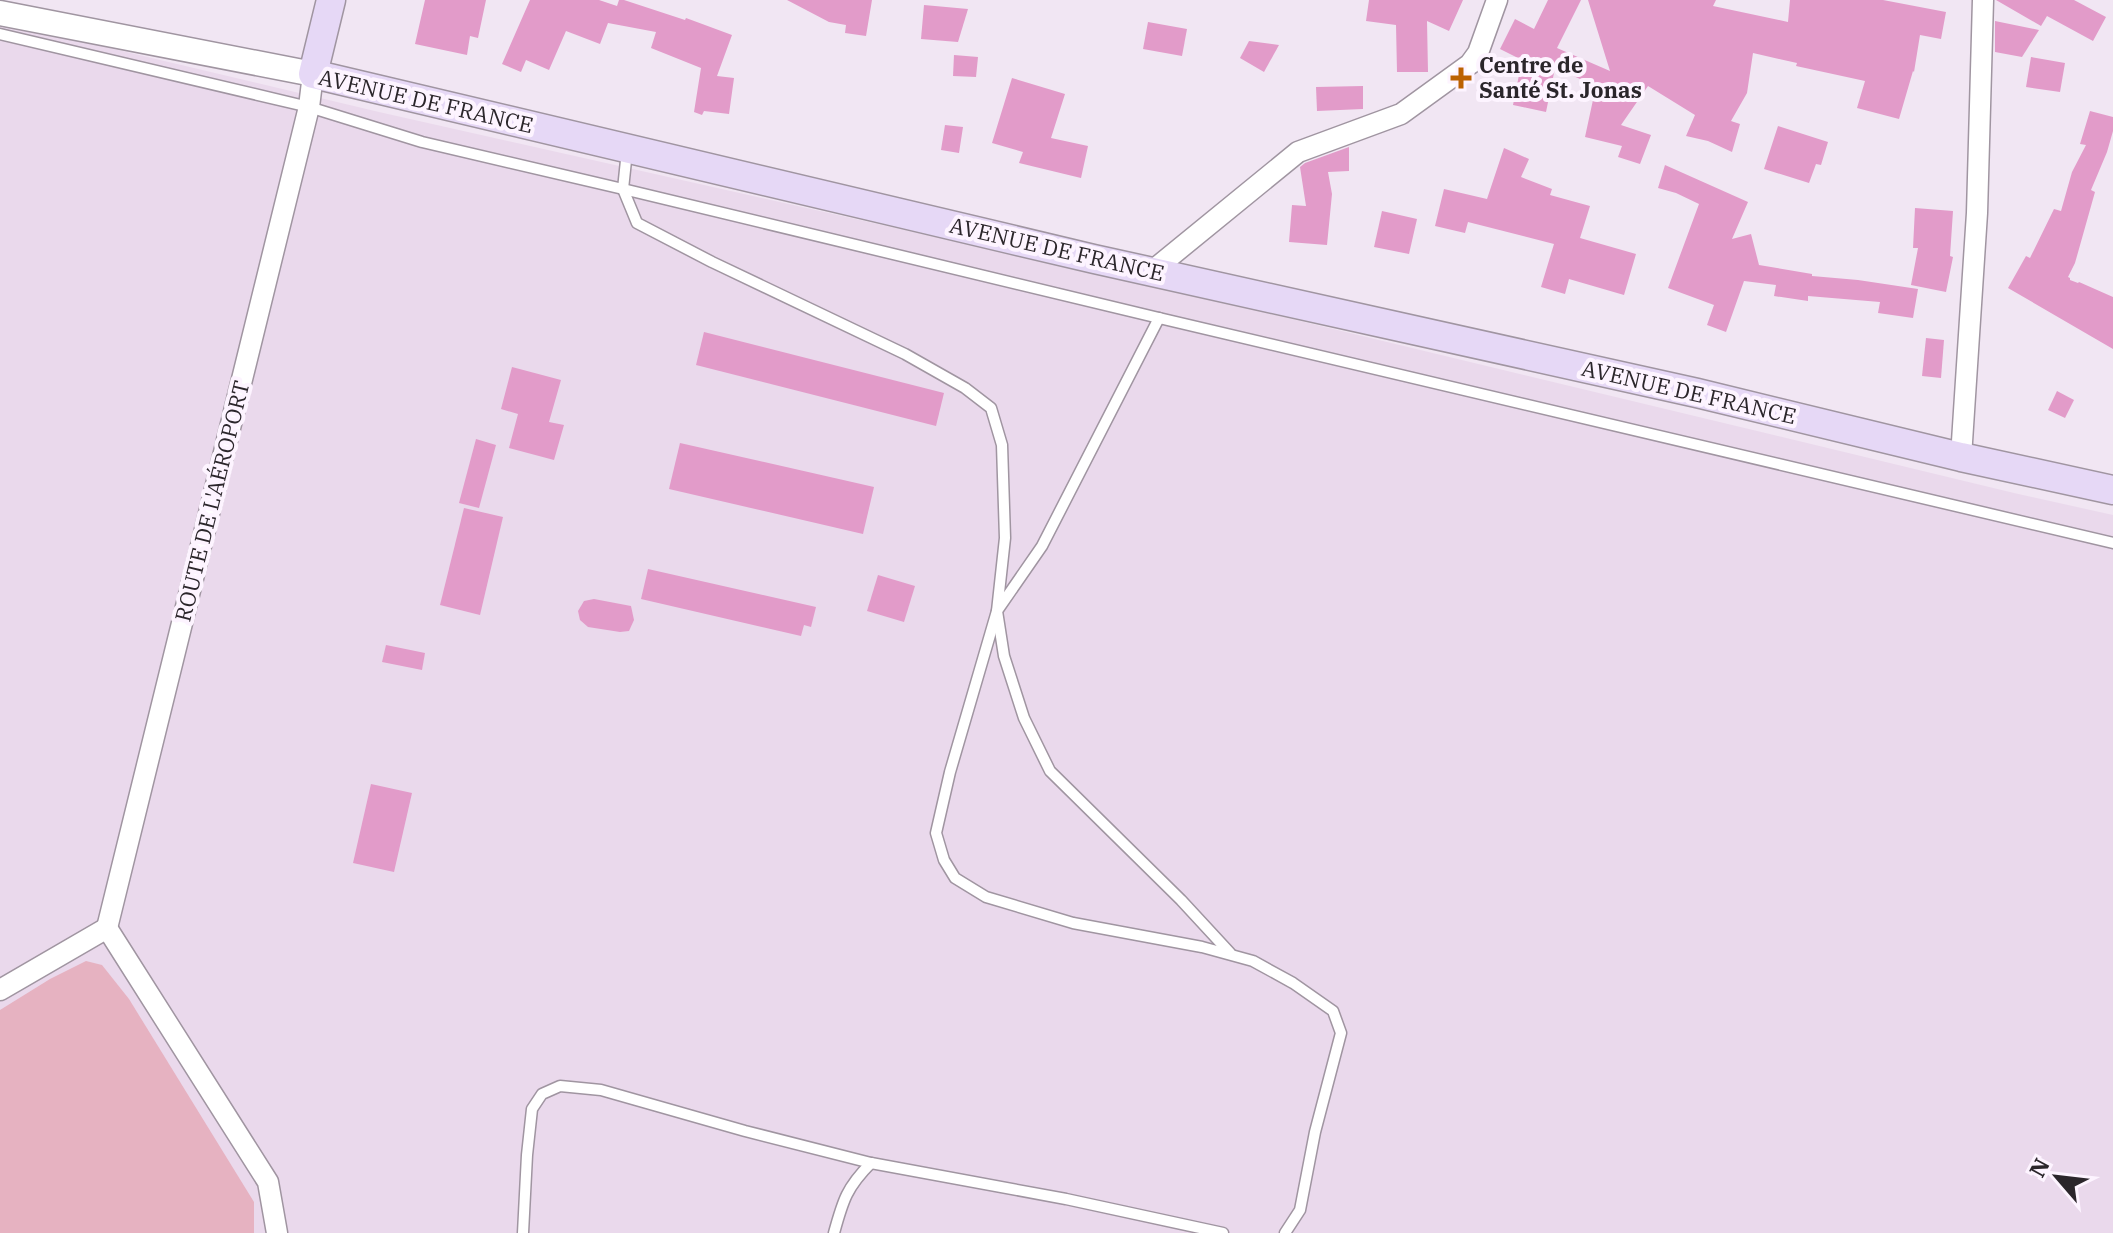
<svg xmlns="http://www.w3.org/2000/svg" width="2113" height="1233" viewBox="0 0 2113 1233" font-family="'IBM Plex Serif',serif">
<rect width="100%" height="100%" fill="#f1e6f3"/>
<polygon fill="#ead9ec" points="0,22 379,112 1180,292 2014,493 2113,515 2113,1233 0,1233"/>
<polygon fill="#e6b2c1" points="86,961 102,965 129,999 254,1202 254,1233 0,1233 0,1010 50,979"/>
<g fill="#e29bc9">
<polygon points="425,0 486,0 478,38 470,36 467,55 415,44"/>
<polygon points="530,0 599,0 617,6 619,0 624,0 685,20 686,18 732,35 717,76 734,78 729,114 704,111 702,115 694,112 701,68 651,48 656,32 608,23 600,44 566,31 549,70 526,60 521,72 502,64"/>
<polygon points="787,0 872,0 866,36 845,33 846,25 829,22"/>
<polygon points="1369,0 1463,0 1449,31 1427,21 1428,72 1397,72 1396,25 1366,21"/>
<polygon points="1548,0 1581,0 1557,48 1610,71 1588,0 1716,0 1713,6 1788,22 1790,0 1883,0 1946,12 1941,39 1920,35 1914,72 1913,71 1899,119 1857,108 1865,81 1796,66 1797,63 1753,53 1747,93 1731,121 1740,124 1732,152 1708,141 1686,136 1695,115 1648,86 1621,125 1651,135 1640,164 1618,157 1622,146 1585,137 1596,86 1555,68 1546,112 1513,105 1522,60 1500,49 1515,19 1534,29"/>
<polygon points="1996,0 2074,0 2106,17 2093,41 2047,16 2041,26"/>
<polygon points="924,5 968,9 958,42 921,39"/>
<polygon points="1995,21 2039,30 2022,57 1995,52"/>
<polygon points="1148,22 1187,29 1182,56 1143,49"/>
<polygon points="1249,41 1279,45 1264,72 1240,58"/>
<polygon points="954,55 978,57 976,77 953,76"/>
<polygon points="2031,57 2065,63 2060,92 2026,87"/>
<polygon points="1012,78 1065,94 1051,138 1088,146 1081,178 1019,163 1023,152 992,143"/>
<polygon points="1363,86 1363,109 1317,111 1316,87"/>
<polygon points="2090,111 2113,117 2113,131 2107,152 2091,190 2095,192 2075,263 2068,277 2070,278 2070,280 2078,283 2079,282 2113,297 2113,349 2008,288 2026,256 2030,258 2054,209 2061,211 2072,172 2086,145 2080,144"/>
<polygon points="945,125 963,127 959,153 941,150"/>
<polygon points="1778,126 1828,142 1821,165 1816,164 1809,183 1764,169"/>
<polygon points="1349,147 1349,171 1328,172 1332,194 1327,245 1289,242 1292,205 1306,206 1300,167 1305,163"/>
<polygon points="1504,148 1529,159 1521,177 1552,189 1550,195 1590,206 1580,238 1636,254 1624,295 1569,279 1565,294 1541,287 1554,244 1468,222 1465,233 1435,226 1444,189 1487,199"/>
<polygon points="1665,165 1748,202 1732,239 1751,234 1759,265 1812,274 1812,276 1858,280 1918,289 1913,318 1878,313 1880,302 1808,296 1808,301 1774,296 1776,285 1744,281 1726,332 1707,325 1714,305 1668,288 1699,204 1676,193 1658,188"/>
<polygon points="1915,208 1953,211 1950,256 1953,257 1946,292 1911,285 1918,248 1913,248"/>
<polygon points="1382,211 1417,219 1409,254 1374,247"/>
<polygon points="704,332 944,393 936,426 696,365"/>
<polygon points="1926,338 1944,340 1941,378 1922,376"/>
<polygon points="512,367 561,380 549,422 564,425 554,460 509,448 518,414 501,409"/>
<polygon points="2057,391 2074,400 2065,418 2048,410"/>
<polygon points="476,439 496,445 479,508 459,503"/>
<polygon points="680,443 874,487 863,534 669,489"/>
<polygon points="464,508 503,517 480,615 440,605"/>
<polygon points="648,569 816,607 811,627 804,625 801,636 641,599"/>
<polygon points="878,575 915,586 904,622 867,611"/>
<polygon points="594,599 631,606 634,620 629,631 620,632 588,627 580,620 578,611 584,601"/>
<polygon points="386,645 425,653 422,670 382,662"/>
<polygon points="371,784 412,793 394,872 353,863"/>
</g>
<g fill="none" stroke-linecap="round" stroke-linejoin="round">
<g stroke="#a095a1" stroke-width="13">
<g id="service">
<polyline points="0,34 309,107 422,142 623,189 1159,318 2113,543"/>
<polyline points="627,151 623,189 637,223 712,262 905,354 965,388 991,408 1002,445 1005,538 997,611 950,772 936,833 944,860 955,878 986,897 1073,923 1202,947 1253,961 1293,983 1333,1011 1341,1033 1315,1132 1300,1210 1285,1233"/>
<polyline points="1159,318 1042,546 997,611 1004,656 1024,718 1050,771 1181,900 1230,953"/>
<polyline points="523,1233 527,1155 532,1109 542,1094 560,1086 601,1090 745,1131 871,1163 1066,1199 1223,1233"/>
<path d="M834 1233C843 1200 847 1187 871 1163"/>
</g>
</g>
<g stroke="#a095a1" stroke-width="23">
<g id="minor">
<polyline points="1151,272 1298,152 1401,114 1470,64 1478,53 1497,0"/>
<polyline points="1961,457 1977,213 1983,0"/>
<polyline points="107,928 309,107 313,74"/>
<polyline points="107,928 268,1182 277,1233"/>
<polyline points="0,990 107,928"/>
</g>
</g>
<g stroke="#a095a1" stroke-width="27">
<polyline id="tertiary" points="0,13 313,74"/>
</g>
<g stroke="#a095a1" stroke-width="31">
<polyline id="secondary" points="331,0 313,74 1094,259 1697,393 1961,457 2113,490"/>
</g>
<use href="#service" stroke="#fff" stroke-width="10"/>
<use href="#minor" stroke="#fff" stroke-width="20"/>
<use href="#tertiary" stroke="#fff" stroke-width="24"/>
<use href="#secondary" stroke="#e6d8f6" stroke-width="28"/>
</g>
<path fill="#bc6201" stroke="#fdf4ff" stroke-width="3" d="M1457 66h8v8h8v8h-8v8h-8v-8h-8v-8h8z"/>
<g text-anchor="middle" stroke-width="8" stroke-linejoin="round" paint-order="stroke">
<g font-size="22" font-weight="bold" fill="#2b262b" stroke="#fdf4ff" text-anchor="start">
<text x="1479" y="73">Centre de<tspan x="1479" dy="25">Santé St. Jonas</tspan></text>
</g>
<g font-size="22" fill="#2b262b" stroke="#fdf4ff">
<text transform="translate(426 101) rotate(13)" y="8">AVENUE DE FRANCE</text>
<text transform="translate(1057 249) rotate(13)" y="8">AVENUE DE FRANCE</text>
<text transform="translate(1689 392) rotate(13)" y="8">AVENUE DE FRANCE</text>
<text transform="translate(212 501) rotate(-76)" y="8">ROUTE DE L'AÉROPORT</text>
</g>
</g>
<g transform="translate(2057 1177) rotate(298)" stroke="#fdf4ff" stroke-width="6" paint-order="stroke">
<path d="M0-6L14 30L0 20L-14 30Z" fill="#2b262b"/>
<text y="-12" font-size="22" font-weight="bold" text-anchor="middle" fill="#2b262b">N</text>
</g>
</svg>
